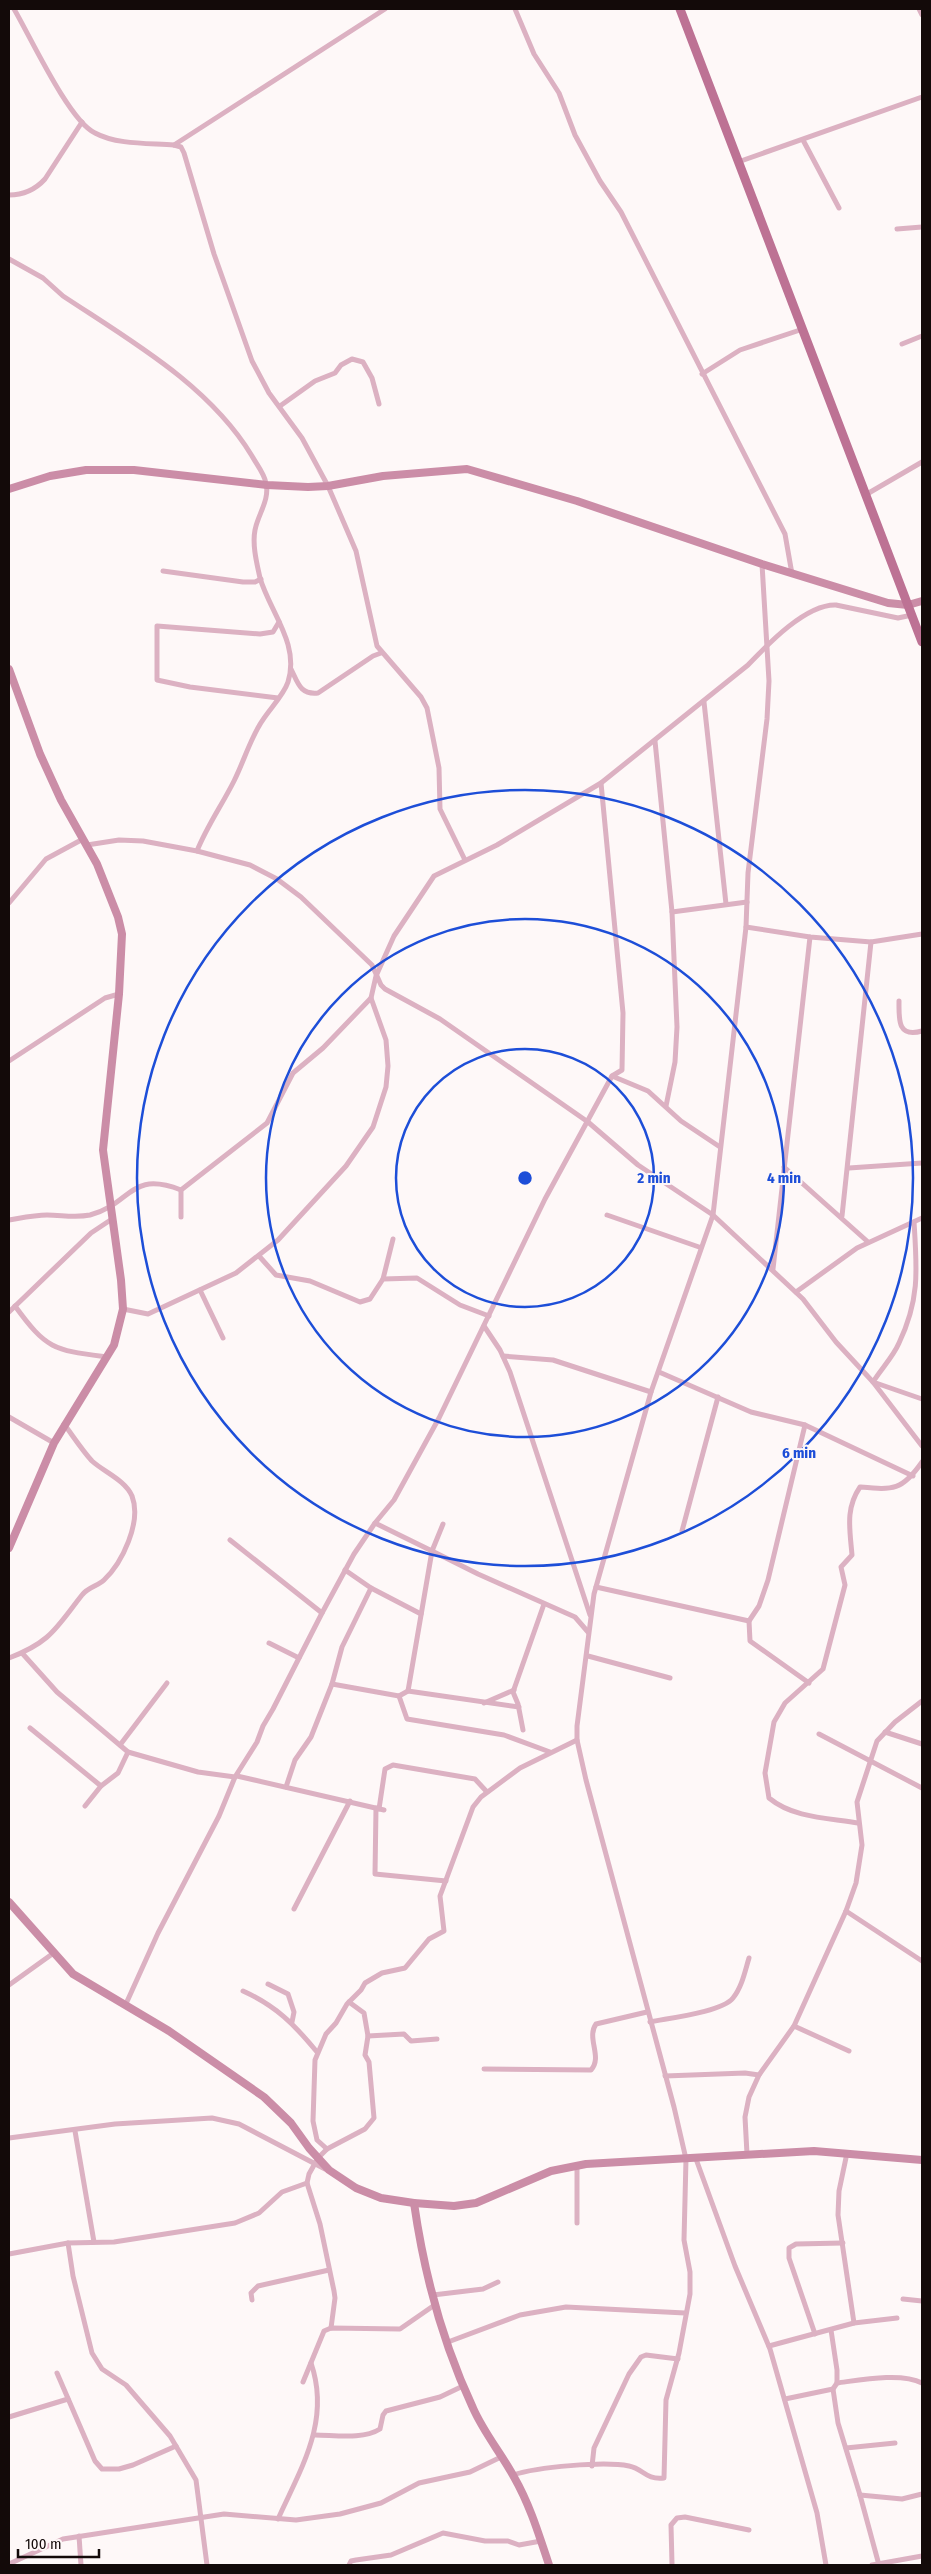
<svg xmlns="http://www.w3.org/2000/svg" width="931" height="2574" viewBox="0 0 931 2574" font-family="'Fira Sans Condensed',sans-serif">
<rect width="100%" height="100%" fill="#fef8f8"/>
<g fill="none" stroke-linecap="round" stroke-linejoin="round">
<g stroke="#dcb1c2" stroke-width="5">
<path d="M14 9C30 36 69 121 95 133 117 145 150 143 174 145L181 147 184 153 214 254 252 361 269 393 302 438 328 486 356 551 377 646 421 697 427 708 439 768 440 809 465 860"/>
<polyline points="515,9 534,54 559,93 575,135 600,181 621,212 785,534 792,574"/>
<polyline points="919,9 922,15"/>
<polyline points="803,140 839,208"/>
<polyline points="174,145 385,9"/>
<polyline points="738,162 922,97"/>
<path d="M9 195C23 195 35 190 45 179L82 122"/>
<polyline points="897,229 922,227"/>
<path d="M9 259 43 278 63 296C131 341 209 385 252 456 257 465 264 473 266 483 270 500 258 514 255 530 252 545 257 564 260 578 270 612 300 644 288 682 283 697 267 711 259 726 249 743 243 763 234 781 222 805 207 826 197 851"/>
<polyline points="902,344 922,336"/>
<polyline points="702,374 740,350 803,329"/>
<polyline points="280,406 315,381 335,373 341,365 352,359 363,362 372,378 379,404"/>
<polyline points="867,494 922,462"/>
<polyline points="163,571 243,582 255,582 261,579"/>
<path d="M291 669C298 683 300 695 318 693L373 656 381 653"/>
<polyline points="278,698 190,687 157,680 157,626 260,634 273,632 279,622"/>
<polyline points="704,702 726,904"/>
<polyline points="655,741 672,912 677,1027 675,1062 666,1106"/>
<polyline points="87,845 119,840 143,841 197,851 250,865 277,879 301,897 372,965 381,985 385,989 440,1019 588,1122 638,1165 713,1215 803,1299 836,1342 873,1382 922,1446"/>
<polyline points="9,903 46,859 83,839"/>
<polyline points="672,912 747,902"/>
<polyline points="746,927 810,937 871,942 922,934"/>
<path d="M899 1001C899 1019 897 1038 922 1031"/>
<polyline points="9,1061 105,998 119,994"/>
<polyline points="612,1076 648,1091 681,1121 720,1147"/>
<polyline points="784,1167 868,1242"/>
<polyline points="849,1168 922,1163"/>
<polyline points="607,1215 699,1247"/>
<polyline points="842,1216 871,942"/>
<polyline points="181,1217 181,1190 267,1123 293,1073 323,1048 371,998"/>
<path d="M9 1220C21 1218 35 1215 47 1215 62 1215 75 1218 90 1215 132 1204 129 1170 181 1190"/>
<path d="M914 1222C917 1269 920 1299 899 1343 893 1357 881 1369 873 1382L922 1399"/>
<polyline points="259,1256 276,1275 310,1281 360,1302 370,1299 383,1279 417,1278 460,1305 489,1316"/>
<polyline points="773,1269 810,937"/>
<polyline points="383,1279 393,1239"/>
<polyline points="200,1290 223,1338"/>
<polyline points="796,1292 857,1248 922,1218"/>
<path d="M15 1306C47 1350 54 1350 107 1357"/>
<path d="M123 1309 148 1314 236 1273 278 1240 346 1166 373 1127 386 1087 388 1066 386 1040 371 998 376 976 394 936 434 876 497 845 601 783 748 665C768 644 806 604 836 605L898 618 912 615"/>
<polyline points="9,1312 91,1233 112,1219"/>
<polyline points="484,1326 500,1350 510,1372 590,1615"/>
<polyline points="503,1356 553,1360 651,1392"/>
<polyline points="659,1372 751,1412 805,1425 913,1476"/>
<polyline points="9,1417 54,1443"/>
<polyline points="375,1523 432,1551 443,1524"/>
<polyline points="682,1531 718,1397"/>
<polyline points="230,1540 322,1613"/>
<polyline points="345,1570 371,1588 421,1614"/>
<polyline points="596,1587 749,1621 759,1606 768,1580 805,1425"/>
<polyline points="749,1621 750,1641 809,1683"/>
<polyline points="269,1643 299,1658"/>
<polyline points="22,1653 57,1692 128,1752 198,1772 235,1777"/>
<polyline points="588,1656 670,1678"/>
<path d="M9 1658C51 1642 56 1628 82 1595 88 1587 98 1586 104 1580 122 1563 142 1522 132 1496 125 1480 104 1472 92 1461 82 1450 73 1436 64 1424"/>
<polyline points="332,1684 399,1696"/>
<polyline points="408,1691 432,1551 478,1574 575,1617 588,1632"/>
<polyline points="484,1703 514,1690"/>
<polyline points="519,1707 408,1691 399,1696 407,1719 504,1735 550,1752"/>
<polyline points="30,1728 101,1786"/>
<polyline points="523,1730 518,1704 513,1692 544,1604"/>
<polyline points="885,1732 922,1744"/>
<polyline points="819,1734 922,1788"/>
<polyline points="120,1745 167,1683"/>
<polyline points="237,1776 384,1810"/>
<polyline points="286,1787 295,1760 311,1737 332,1684 342,1647 371,1588"/>
<polyline points="85,1806 101,1786 118,1773 128,1752"/>
<polyline points="376,1808 375,1874 446,1881"/>
<polyline points="379,1809 385,1769 393,1765 475,1779 487,1792"/>
<path d="M858 1823C828 1818 793 1818 769 1798L765 1773 774 1722 785 1703 823 1669 845 1585 841 1567 852 1555C850 1530 845 1509 860 1487 893 1490 902 1491 922 1462"/>
<polyline points="294,1909 350,1801"/>
<polyline points="846,1911 922,1961"/>
<polyline points="268,1984 288,1994 294,2012 292,2022"/>
<polyline points="9,1985 55,1952"/>
<path d="M243 1991C276 2006 294 2024 317 2052"/>
<polyline points="125,2006 158,1933 219,1816 235,1777 257,1742 263,1726 273,1709 322,1613 354,1554 375,1523 394,1500 439,1418 545,1199 612,1076 622,1070 623,1013 601,783"/>
<path d="M650 2022C669 2018 722 2012 733 1998 742 1987 745 1971 749 1958"/>
<polyline points="794,2026 849,2051"/>
<polyline points="368,2036 404,2034 411,2041 437,2039"/>
<path d="M484 2069 591 2070C603 2057 586 2038 596 2024L647 2012"/>
<polyline points="665,2076 745,2073 759,2075"/>
<polyline points="75,2131 94,2242"/>
<polyline points="9,2138 115,2124 212,2118 239,2124 325,2169"/>
<polyline points="327,2149 317,2140 313,2121 315,2060 326,2034 336,2023 347,2004 361,1990 365,1983 382,1973 405,1968 429,1939 444,1931 440,1896 473,1807 481,1797 520,1768 577,1740"/>
<polyline points="847,2153 839,2191 838,2215 854,2323"/>
<polyline points="747,2154 745,2117 749,2097 759,2075 794,2026 846,1911 856,1883 862,1845 857,1802 877,1741 895,1722 922,1701"/>
<polyline points="696,2159 735,2266 770,2349 817,2513 826,2565"/>
<polyline points="577,2223 577,2165"/>
<polyline points="68,2243 73,2276 92,2353 102,2369 126,2385 170,2436 196,2480 207,2565"/>
<polyline points="9,2254 68,2243 114,2242 235,2223 259,2213 282,2192 307,2183"/>
<polyline points="433,2295 483,2289 498,2282"/>
<polyline points="903,2299 922,2301"/>
<polyline points="252,2300 251,2293 258,2286 329,2270"/>
<polyline points="331,2328 335,2298 334,2291 320,2224 307,2183 309,2174 318,2158 327,2149 365,2129 374,2118 369,2062 365,2055 368,2036 364,2013 349,2002"/>
<polyline points="831,2330 837,2370 837,2383 833,2389 838,2423 860,2495 879,2565"/>
<polyline points="815,2334 789,2258 789,2248 796,2244 843,2243"/>
<polyline points="448,2342 520,2315 566,2307 685,2313"/>
<polyline points="769,2346 854,2323 897,2318"/>
<polyline points="57,2373 95,2461 102,2469 119,2469 133,2465 176,2446"/>
<polyline points="303,2382 324,2331 331,2328 400,2329 436,2304"/>
<path d="M837 2383C860 2380 901 2372 922 2383"/>
<polyline points="785,2399 833,2389"/>
<polyline points="9,2417 68,2399"/>
<path d="M315 2435C334 2435 363 2440 380 2429L383 2415 386 2411 440 2397 463 2386"/>
<polyline points="846,2448 895,2443"/>
<polyline points="592,2466 594,2448 629,2374 641,2357 646,2355 678,2359"/>
<path d="M513 2475C537 2467 604 2461 629 2466 644 2469 645 2480 664 2478L666 2400 679 2353 690 2294V2272L684 2240 686 2159 674 2107 586 1780 577 1740V1726L594 1594 651 1392 713 1215 746 927 748 873 767 719 769 681 762 564"/>
<polyline points="860,2495 902,2499 922,2494"/>
<path d="M278 2519C301 2468 331 2421 311 2363"/>
<polyline points="79,2536 81,2565"/>
<polyline points="9,2564 63,2539 224,2514 296,2520 340,2514 381,2503 419,2483 470,2472 501,2457"/>
<polyline points="672,2564 671,2525 677,2518 685,2517 749,2530"/>
<polyline points="349,2565 351,2561 356,2560 391,2555 443,2533 485,2541 508,2541 519,2545 541,2541"/>
<polyline points="872,2565 922,2556"/>
</g>
<g stroke="#cb8da7" stroke-width="8">
<polyline points="9,489 50,476 86,470 134,470 267,485 308,487 328,486 383,476 467,469 577,501 762,564 888,603 908,605 922,601"/>
<polyline points="9,669 40,754 61,800 97,864 118,917 122,934 119,994 103,1150 121,1280 123,1309 114,1345 54,1443 9,1548"/>
<polyline points="9,1902 73,1974 169,2031 264,2097 291,2123 309,2148 329,2170 356,2188 381,2198 414,2203 454,2206 476,2203 551,2171 586,2164 814,2151 922,2160"/>
<path d="M414 2203C424 2273 443 2344 473 2408 484 2433 501 2453 514 2477 530 2505 539 2535 549 2565"/>
</g>
<polyline stroke="#bd7294" stroke-width="9" points="680,9 922,642"/>
</g>
<g fill="none" stroke="#1d4ed8" stroke-width="2.5">
<circle cx="525" cy="1178" r="129"/>
<circle cx="525" cy="1178" r="259"/>
<circle cx="525" cy="1178" r="388"/>
</g>
<circle cx="525" cy="1178" r="8" fill="#1d4ed8" stroke="#fef8f8" stroke-width="2.5"/>
<g font-size="15" text-anchor="middle" font-weight="bold" fill="#1d4ed8" stroke="#fef8f8" stroke-width="4" stroke-linejoin="round" paint-order="stroke">
<text x="654" y="1183">2 min</text>
<text x="784" y="1183">4 min</text>
<text x="799" y="1458">6 min</text>
</g>
<rect width="931" height="2574" fill="none" stroke="#130a09" stroke-width="20"/>
<path d="M18 2549v8h81v-8" fill="none" stroke="#130a09" stroke-width="2.5"/>
<text x="25" y="2549" font-size="15" fill="#130a09" stroke="#fef8f8" stroke-width="4" paint-order="stroke">100 m</text>
</svg>
